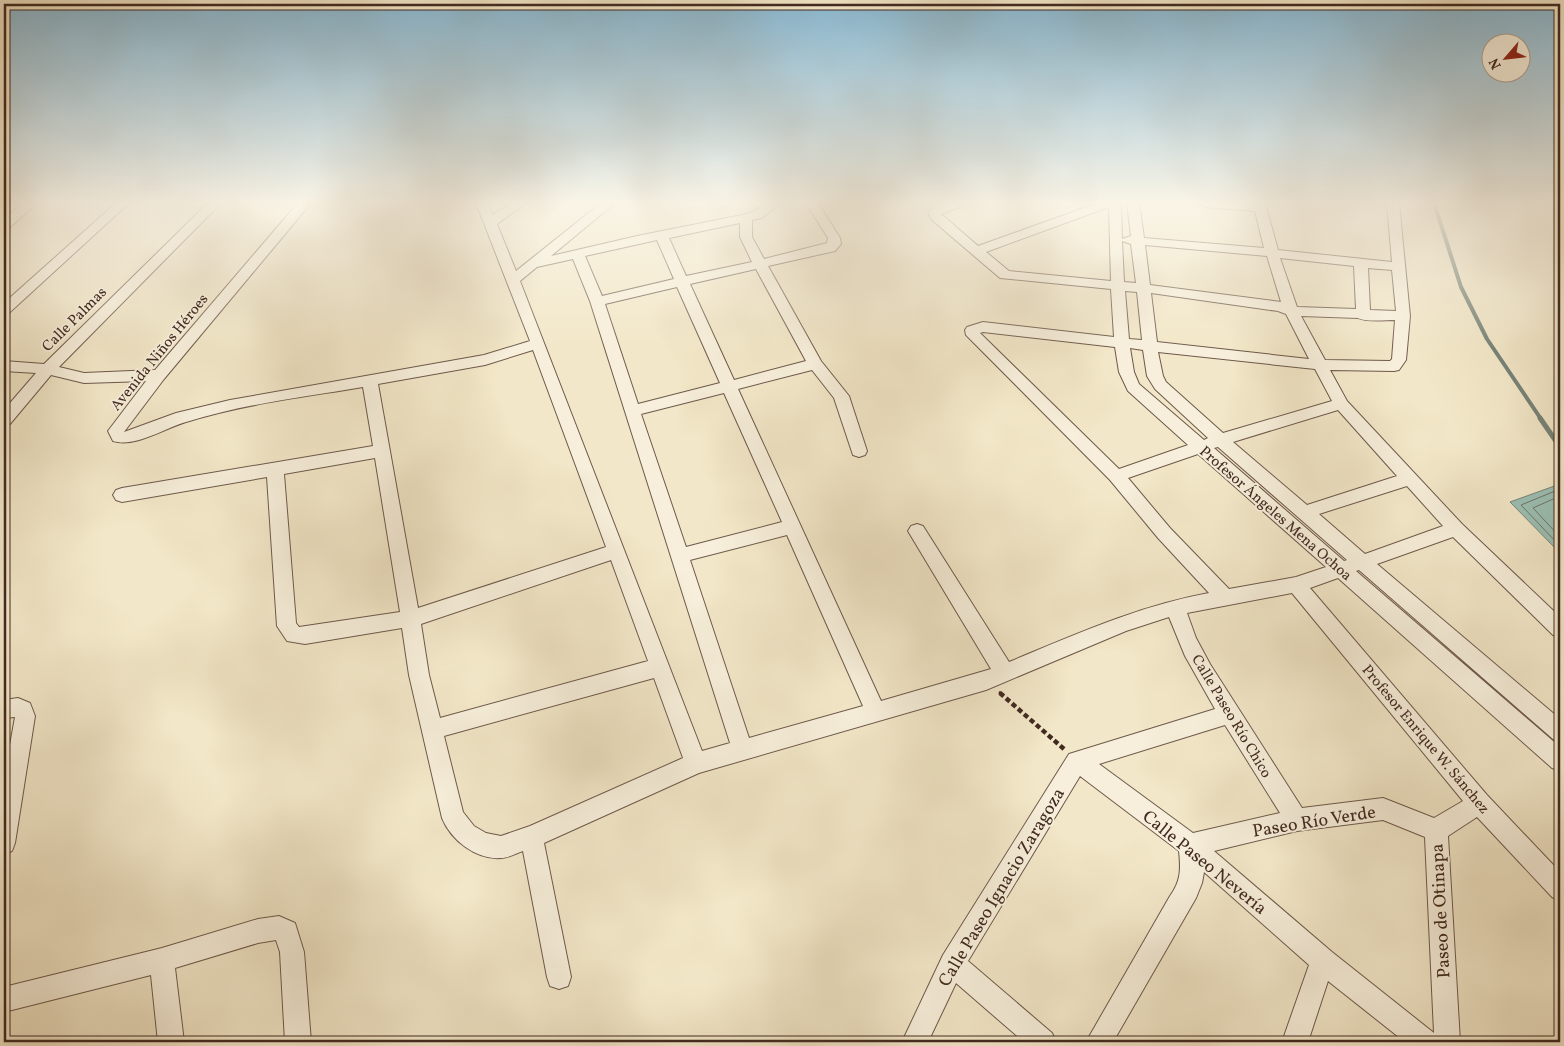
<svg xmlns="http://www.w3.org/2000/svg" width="1564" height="1046" viewBox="0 0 1564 1046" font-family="Vollkorn,serif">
<rect width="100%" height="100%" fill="#f2e7c8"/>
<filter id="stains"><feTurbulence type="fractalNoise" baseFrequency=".004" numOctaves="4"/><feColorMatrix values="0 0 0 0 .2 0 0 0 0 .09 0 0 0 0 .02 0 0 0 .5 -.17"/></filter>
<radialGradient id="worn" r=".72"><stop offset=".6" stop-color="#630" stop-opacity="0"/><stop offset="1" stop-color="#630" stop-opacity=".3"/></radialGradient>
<polygon fill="#9bc0b4" stroke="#778479" points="1560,484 1560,553 1510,502"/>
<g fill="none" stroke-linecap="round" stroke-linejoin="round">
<g stroke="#6e756a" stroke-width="1">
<polyline points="1560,489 1521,505 1560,546"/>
<polyline points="1560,496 1533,508 1560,537"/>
</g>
<polyline stroke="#778479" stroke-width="4" points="1434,203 1461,287 1487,339 1541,419"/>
<polyline stroke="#778479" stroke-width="5" points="1540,418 1560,447"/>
<g stroke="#6e594b" stroke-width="2">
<g id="street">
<polygon points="23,203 37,203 9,228 4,229 4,219"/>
<polygon points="116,203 129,203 9,313 4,314 4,303"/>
<path d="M208 203H221L59 367 84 373 155 370 298 203H311L164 379 124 432 176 413 230 400 484 355 530 341 476 203H488L493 215 512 203H526L497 224 516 271 601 203H615L551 256 637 236 742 215 754 212 766 203H780L762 218 752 220V237L764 259 827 243 828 238 806 203H818L840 238 841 244 835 251 768 266 821 361 849 396 867 451 865 455 859 457 853 455 834 398 812 370 738 389 881 701 991 669 911 536 908 531 911 526 917 524 923 526 1009 662C1074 635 1138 606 1209 593L1158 538 1110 480 966 335 965 330 967 327 983 322 1114 337 1111 289 1000 278 932 220 928 213C936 202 951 203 964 203L962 206 941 214 978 246 1098 203H1121L1122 239 1131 236 1127 203H1139L1144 238 1264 248 1255 211 1205 207 1199 203H1265L1278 250 1392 262 1387 203H1399L1410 316 1406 360 1399 370 1394 371 1330 370 1347 401 1462 524 1560 617V637L1553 635 1453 537 1377 564 1560 719V742L1553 739 1359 570 1356 571 1560 747V771L1552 768 1338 578 1310 588 1487 795 1560 872V901L1552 897 1477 817 1448 836 1460 1042H1405L1328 981 1308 1042H1282L1309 965 1204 872 1202 883 1196 898 1113 1042H1086L1170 896C1181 881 1181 869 1179 851L1080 776 968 961 1052 1033 1056 1042H1024L956 983 928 1042H902L943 955 1069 754 1215 709 1185 656 1169 617 1126 631 986 690 699 773 544 843 571 977 568 986 559 989 550 986 547 977 523 851C517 853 508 858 501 858 476 860 451 840 442 818L409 675 402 628 305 644 287 641 277 626 267 477 122 502 116 500 113 495 116 490 122 488 373 446 363 387C304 397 243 404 186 422 165 428 135 448 113 441L108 431 146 381 84 383 51 375 10 424 4 426V410L36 373 4 371V361L44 364ZM1109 207 1111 281 1009 271 986 252ZM740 223V237L752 262 686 276 669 238ZM657 240 674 279 602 296 585 256ZM1122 241 1131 244 1136 283 1124 282ZM1145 245 1267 256 1281 302 1150 285ZM1280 258 1354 266 1356 309 1297 307ZM573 259 590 301 730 743 702 751 520 281 537 267ZM1368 268 1392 270 1396 311 1370 310ZM756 269 806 361 734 380 690 284ZM677 287 720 383 638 404 605 304ZM1125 291 1137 292 1142 340 1129 339ZM1151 293 1278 311 1286 314 1309 359 1157 342ZM1301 316 1358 318C1365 322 1385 320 1395 320L1392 359 1390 361 1325 360ZM983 332 1115 347 1119 372 1128 391 1188 445 1119 469 980 333ZM1130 348 1143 350 1147 376 1155 389 1208 438 1204 440 1139 384 1134 372ZM533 350 606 547 418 608 378 384 485 365ZM1158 352 1315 369 1332 401 1223 433 1166 382 1163 376ZM724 393 782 522 686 547 641 414ZM1338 410 1397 476 1307 505 1233 442ZM1218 447 1347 560 1344 561 1214 448ZM1198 454 1326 567 1296 577 1229 589 1170 528 1128 478ZM375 458 400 612 299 627 296 623 284 474ZM1407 486 1443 526 1365 554 1319 514ZM787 535 863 706 749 738 690 560ZM611 560 648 661 440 718 429 675 421 624ZM1292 593 1463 801 1434 818 1383 798 1302 808 1210 664 1196 638 1187 613ZM654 678 683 758 530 826 501 836 486 833 474 826 463 812 444 736ZM1225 725 1280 813 1193 833 1099 764ZM1383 820 1425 837 1434 1033 1332 952 1214 851 1297 831Z"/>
<polygon points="18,698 30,703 35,716 15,843 12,851 4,854 4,779 15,717 4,718 4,700"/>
<polygon points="279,916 295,923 304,952 311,1042 285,1042 280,952 276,940 258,943 175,968 184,1042 158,1042 151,975 4,1012 4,987 162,948 258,919"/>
</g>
</g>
<polyline stroke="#422a21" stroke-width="3" stroke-dasharray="4 2.5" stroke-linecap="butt" points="999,692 1002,694"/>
<polyline stroke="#422a21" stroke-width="4.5" stroke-dasharray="5 3" stroke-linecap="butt" points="1000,693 1064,749"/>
<use href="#street" fill="#f7efdb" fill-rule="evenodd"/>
</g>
<linearGradient id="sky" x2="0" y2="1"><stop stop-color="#89b9d3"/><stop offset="0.58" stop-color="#f9f4e6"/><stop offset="1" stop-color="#f9f4e6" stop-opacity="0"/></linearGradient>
<rect width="1564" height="349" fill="url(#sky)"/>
<g text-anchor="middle" stroke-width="4" stroke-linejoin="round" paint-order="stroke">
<g font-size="15" fill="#422a21" stroke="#f7efdb">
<text transform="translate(74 319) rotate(-45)" y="5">Calle Palmas</text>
<text transform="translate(159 352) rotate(-51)" y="5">Avenida Niños Héroes</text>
<text transform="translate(1276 513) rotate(41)" y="5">Profesor Ángeles Mena Ochoa</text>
<text transform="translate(1232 716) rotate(59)" y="5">Calle Paseo Río Chico</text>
<text transform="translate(1426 739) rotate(50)" y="5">Profesor Enrique W. Sánchez</text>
</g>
<g font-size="18" fill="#422a21" stroke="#f7efdb">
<text transform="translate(1314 821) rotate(-9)" y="6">Paseo Río Verde</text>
<text transform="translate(1205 862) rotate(39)" y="6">Calle Paseo Nevería</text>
<text transform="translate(1001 887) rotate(-59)" y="6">Calle Paseo Ignacio Zaragoza</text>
<text transform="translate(1440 911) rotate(-93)" y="6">Paseo de Otinapa</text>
</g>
</g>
<rect width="1564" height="1046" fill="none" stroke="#f2e7c8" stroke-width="20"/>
<rect x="5" y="5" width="1554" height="1036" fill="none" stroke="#422a21" stroke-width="2.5"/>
<rect x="10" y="10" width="1544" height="1026" fill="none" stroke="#422a21"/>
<g transform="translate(1506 58) rotate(242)"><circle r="24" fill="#f7efdb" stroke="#afa091"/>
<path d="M0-4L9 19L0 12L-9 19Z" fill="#8f2418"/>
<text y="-8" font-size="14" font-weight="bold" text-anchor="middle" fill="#422a21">N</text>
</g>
<rect width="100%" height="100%" filter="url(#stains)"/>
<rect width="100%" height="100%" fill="url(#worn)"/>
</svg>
